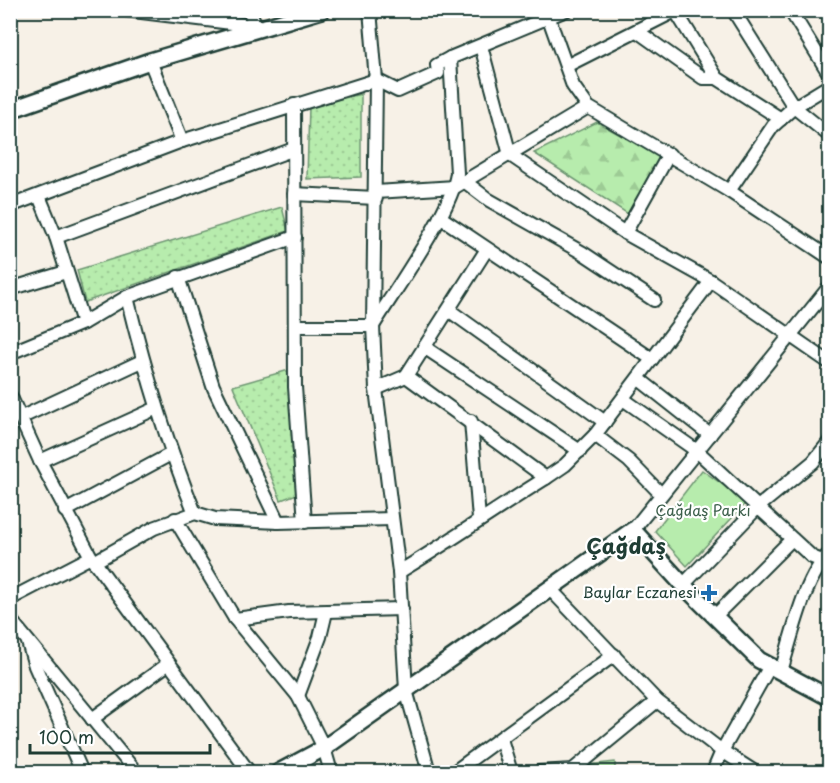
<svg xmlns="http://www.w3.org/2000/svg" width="840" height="783" viewBox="0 0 840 783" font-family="'Playpen Sans',sans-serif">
<defs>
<pattern id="grass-dots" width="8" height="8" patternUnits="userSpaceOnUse" patternTransform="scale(1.5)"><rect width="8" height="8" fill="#b7ecad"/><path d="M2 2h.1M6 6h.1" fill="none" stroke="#9dcb95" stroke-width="1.8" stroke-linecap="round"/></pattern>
<pattern id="forest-firs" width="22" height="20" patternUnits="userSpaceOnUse" patternTransform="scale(1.5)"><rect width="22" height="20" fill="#b7ecad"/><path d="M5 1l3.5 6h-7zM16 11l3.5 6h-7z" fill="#9dcb95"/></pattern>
</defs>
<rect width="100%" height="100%" fill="#f7f1e7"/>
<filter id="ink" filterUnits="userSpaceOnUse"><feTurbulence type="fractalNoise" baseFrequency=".0167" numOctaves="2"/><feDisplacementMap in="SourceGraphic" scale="12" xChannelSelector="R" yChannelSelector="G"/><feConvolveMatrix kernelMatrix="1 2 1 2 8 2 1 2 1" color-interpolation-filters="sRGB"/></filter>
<g filter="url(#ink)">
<g fill="url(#grass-dots)" stroke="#6b9470" stroke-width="1.5">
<polygon points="361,94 361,177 307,179 309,106"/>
<polygon points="282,207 288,231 85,302 77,270"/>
<polygon points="289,370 297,494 281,500 233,386"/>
</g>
<polygon fill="url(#forest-firs)" stroke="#6b9470" stroke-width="1.5" points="597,122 660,157 628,214 534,153"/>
<g fill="#b7ecad" stroke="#6b9470" stroke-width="1.5">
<polygon points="702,470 747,502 687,566 655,531"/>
<polygon points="615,762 615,772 587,772 588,765"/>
</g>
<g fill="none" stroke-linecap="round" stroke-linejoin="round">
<g stroke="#1f3d34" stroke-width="16">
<g id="minor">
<polyline points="125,10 256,26"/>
<polyline points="249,10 258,30"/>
<polyline points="370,10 376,80 373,326 376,389 399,572 406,690 429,772"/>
<polyline points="546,10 573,86 588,107 729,191 830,258"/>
<polyline points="675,10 717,78 781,119"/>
<polyline points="733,10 794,107 830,136"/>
<polyline points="790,10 830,75"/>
<polyline points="637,31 703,78 717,78"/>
<polyline points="481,46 510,155 625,233 711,281 830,363"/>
<polyline points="150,61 182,141"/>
<polyline points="566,66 675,11"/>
<polyline points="294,105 295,387 305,522"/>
<polyline points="464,181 489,200 583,253 654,300"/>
<polyline points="729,191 773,126 794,107 830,85"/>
<polyline points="376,192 455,187 588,107"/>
<polyline points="294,194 376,198"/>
<polyline points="39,196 56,237 83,323"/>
<polyline points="10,206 182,141 376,80 398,91 438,73 437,65 450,58 566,10"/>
<polyline points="440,217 652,359"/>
<polyline points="625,233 669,154"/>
<polyline points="56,237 294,149"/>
<polyline points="178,277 213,386 278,522"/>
<polyline points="10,289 66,272"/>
<path d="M127 297C145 371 166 442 195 513"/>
<polyline points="450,311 605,422"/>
<path d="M296 326H373C394 291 453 209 457 173L450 58"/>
<polyline points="424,347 580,451"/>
<polyline points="10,353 83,323 127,297 295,237"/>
<polyline points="639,379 710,435"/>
<polyline points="376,389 406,376 487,249"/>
<polyline points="10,395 40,461 91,557 249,772"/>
<polyline points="623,399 697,451 812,557 830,564"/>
<polyline points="20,418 142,361"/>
<polyline points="471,421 479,519"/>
<polyline points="595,435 629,461 661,494"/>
<polyline points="40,461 157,408"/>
<polyline points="546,478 565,465 595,435 711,281"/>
<polyline points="65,511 171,454"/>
<polyline points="175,519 235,619 298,696 324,748 331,772"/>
<polyline points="633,530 830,286"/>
<polyline points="94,562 154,528 195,513 215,519 278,522 392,519"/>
<path d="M399 572C449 542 496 509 546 478L406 376"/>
<polyline points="683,585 758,507 813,462 830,441"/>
<polyline points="551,590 657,701 722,751 755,772"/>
<polyline points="10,599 91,557"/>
<polyline points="715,616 792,539"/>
<polyline points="10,619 136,772"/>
<polyline points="235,619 289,612 402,609"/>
<polyline points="28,642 35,666 82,772"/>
<path d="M781 671C792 637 804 577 830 553"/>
<polyline points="298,696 320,637 326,612"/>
<polyline points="92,719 168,664"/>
<polyline points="501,739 511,772"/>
<polyline points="454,772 614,655"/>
<polyline points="539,772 573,770 657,701"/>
<polyline points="713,772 722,751 770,666"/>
</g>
</g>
<g stroke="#1f3d34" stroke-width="20">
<g id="tertiary">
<polyline points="10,110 150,61 322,10"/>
<polyline points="279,772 324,748 633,530 683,585 759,660 830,698"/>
</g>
</g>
<use href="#minor" stroke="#fff" stroke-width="12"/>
<use href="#tertiary" stroke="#fff" stroke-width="15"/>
</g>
</g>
<path fill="#1f6fb2" stroke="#fff" stroke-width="2" d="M706 584h6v6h6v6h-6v6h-6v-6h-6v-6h6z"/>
<g text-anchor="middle" stroke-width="4.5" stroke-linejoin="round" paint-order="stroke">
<g font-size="15" fill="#3d604c" stroke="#fff">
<text x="703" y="516">Çağdaş Parkı</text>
</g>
<g font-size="15" fill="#1f3d34" stroke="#fff" text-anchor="end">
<text x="697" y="598">Baylar Eczanesi</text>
</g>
<g font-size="21" font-weight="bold" fill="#1f3d34" stroke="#fff">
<text x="626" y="554">Çağdaş</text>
</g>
</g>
<rect width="840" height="783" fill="none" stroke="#fff" stroke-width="36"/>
<rect x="18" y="18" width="804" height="747" fill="none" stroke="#1f3d34" stroke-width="2" filter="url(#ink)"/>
<path d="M30 744v9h180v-9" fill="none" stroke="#1f3d34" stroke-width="3"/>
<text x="39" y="744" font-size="18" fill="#1f3d34" stroke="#ffffff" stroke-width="4.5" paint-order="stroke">100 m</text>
</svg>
